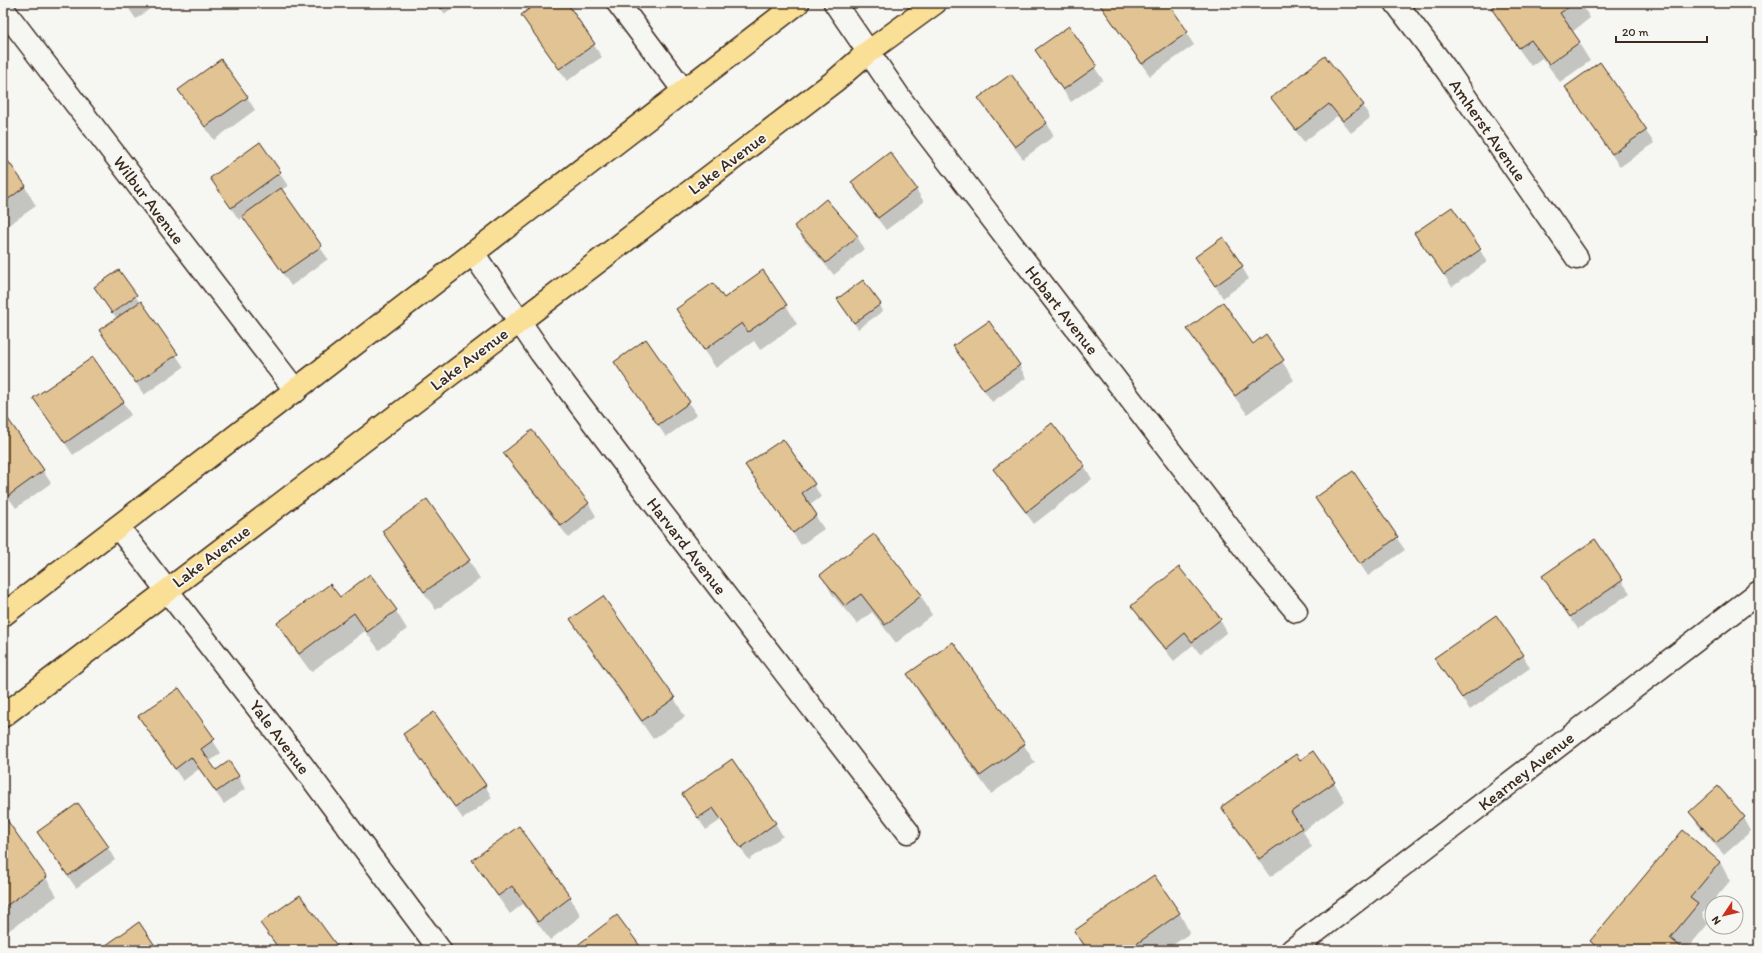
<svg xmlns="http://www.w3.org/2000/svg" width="1762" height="953" viewBox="0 0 1762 953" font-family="Itim,sans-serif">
<rect width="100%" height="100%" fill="#f6f6f2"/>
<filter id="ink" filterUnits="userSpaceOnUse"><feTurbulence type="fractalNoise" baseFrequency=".025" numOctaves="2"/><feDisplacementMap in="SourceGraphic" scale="8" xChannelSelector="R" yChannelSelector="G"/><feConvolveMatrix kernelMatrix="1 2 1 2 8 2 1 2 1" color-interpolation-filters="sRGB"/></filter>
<g filter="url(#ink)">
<g fill="#0003">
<polygon points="125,3 158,3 136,19"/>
<polygon points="437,3 461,3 445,14"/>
<polygon points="539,3 565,3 602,57 567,81 522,15"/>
<polygon points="1106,3 1167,3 1194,45 1150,76 1109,18 1102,6"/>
<polygon points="1500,3 1581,3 1590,18 1572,32 1590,61 1560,82 1542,58 1531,66 1503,27 1492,9"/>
<polygon points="1068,28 1103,80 1071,102 1036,50"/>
<polygon points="1600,64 1654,143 1620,167 1566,87"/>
<polygon points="1010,75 1047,123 1054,136 1023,159 987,111 980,98"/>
<polygon points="179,90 247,97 255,110 214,140"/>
<polygon points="1273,98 1363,105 1370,118 1351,133 1337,116 1304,142 1280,111"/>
<polygon points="260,144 288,186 281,190 328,259 291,286 244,216 239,220 211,178"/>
<polygon points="3,156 25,187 36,206 6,227 3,223"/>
<polygon points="852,182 916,189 924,202 886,230 859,195"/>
<polygon points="796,226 857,236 864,249 834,275 803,239"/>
<polygon points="1416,234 1480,250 1487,262 1452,287"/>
<polygon points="1196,257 1242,267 1249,279 1223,298"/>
<polygon points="118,271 184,367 144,395 101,331 117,319 99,293"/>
<polygon points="724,300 786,305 797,324 760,350 754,341 716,368 688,328 677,309"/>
<polygon points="841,305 880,305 883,311 858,329"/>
<polygon points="1188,329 1252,345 1266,336 1294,380 1247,414 1199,348"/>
<polygon points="646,341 697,415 666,437 615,362"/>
<polygon points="954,346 1019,365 1026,378 992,402"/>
<polygon points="35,399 123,402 131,415 73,455"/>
<polygon points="4,413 51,483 16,508 3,490"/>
<polygon points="1052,425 1085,467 1092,479 1034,524 1002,482 994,469"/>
<polygon points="532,432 589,504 596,516 569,538 512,466 505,453"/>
<polygon points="1352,473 1405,550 1368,576 1316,498"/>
<polygon points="754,478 814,485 821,497 809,506 824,529 801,545"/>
<polygon points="383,531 469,560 480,579 436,610 394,550"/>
<polygon points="874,535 921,596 932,615 896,643 872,612 857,624 832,594 822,575"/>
<polygon points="1594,541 1630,593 1578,629 1543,577"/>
<polygon points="370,575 396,611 407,629 379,650 365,631 311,672 289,642 278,624 339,598"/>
<polygon points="1133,606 1220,620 1227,632 1200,654 1193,645 1174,661 1140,619"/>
<polygon points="571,620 674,698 685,717 653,739 582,638"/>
<polygon points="1523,655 1530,668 1470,710 1435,658"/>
<polygon points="909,674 1024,745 1035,763 991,794 919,693"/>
<polygon points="179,689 221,753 209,762 216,772 238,776 245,789 224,804 199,769 183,781 139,717"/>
<polygon points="412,747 485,785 492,798 463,819"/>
<polygon points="1300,761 1334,782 1345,801 1303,831 1312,847 1270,877 1234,826 1223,807"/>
<polygon points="683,795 775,823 783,836 749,860 721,820 706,830"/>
<polygon points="1690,813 1744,818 1751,831 1724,855 1698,825"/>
<polygon points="3,824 46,878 57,896 8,931 3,924"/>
<polygon points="519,827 570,897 581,916 550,940 523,904 510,914 485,879 474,861"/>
<polygon points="38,832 108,848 115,860 76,888"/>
<polygon points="1720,862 1730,881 1702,914 1708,924 1686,950 1596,950 1591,941"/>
<polygon points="1153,876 1180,914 1190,933 1166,950 1086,950 1075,931"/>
<polygon points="262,923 339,950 278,950"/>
</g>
<g fill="#e1c394" stroke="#3b2a1e">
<polygon points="437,3 449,3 441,9"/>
<polygon points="537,3 567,3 595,44 559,69 521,15"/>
<polygon points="1104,3 1168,3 1188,32 1142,64 1100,5"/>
<polygon points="1499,3 1575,3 1560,13 1580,42 1549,64 1531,40 1519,48 1491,8"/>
<polygon points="1069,26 1097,66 1063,90 1035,50"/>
<polygon points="1325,56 1364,105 1343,121 1329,104 1296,130 1271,98"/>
<polygon points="221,59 248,97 205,127 178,90"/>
<polygon points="1600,62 1647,130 1612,154 1565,87"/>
<polygon points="1011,74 1047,123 1015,147 978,98"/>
<polygon points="260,142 281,172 231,208 210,178"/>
<polygon points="890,152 917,189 878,218 851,182"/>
<polygon points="3,154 26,186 3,203"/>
<polygon points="281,188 322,246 283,273 242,216"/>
<polygon points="826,199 858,236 826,263 794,226"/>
<polygon points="1452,207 1481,249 1444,275 1414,233"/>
<polygon points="1223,237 1243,266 1215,286 1195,257"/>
<polygon points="119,270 137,295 112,313 94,287"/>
<polygon points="763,270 787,305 748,332 742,323 704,350 676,309 713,283 724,298"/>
<polygon points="863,280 881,304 854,323 837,299"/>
<polygon points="141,301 178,354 136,383 99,330"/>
<polygon points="1223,302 1253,344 1266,334 1284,360 1235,396 1187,329"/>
<polygon points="989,321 1020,365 984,390 953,346"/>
<polygon points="646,339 690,402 658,425 614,362"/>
<polygon points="93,357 124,402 65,443 33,398"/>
<polygon points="3,412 44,470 8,496 3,489"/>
<polygon points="1052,423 1085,466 1026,512 993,469"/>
<polygon points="532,430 589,503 561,526 503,453"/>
<polygon points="783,439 815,484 802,493 817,515 793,533 745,465"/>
<polygon points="1353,471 1398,537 1360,564 1315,498"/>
<polygon points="427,499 470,560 424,592 382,531"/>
<polygon points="874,534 922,595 885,625 861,594 845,606 820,575"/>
<polygon points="1595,539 1623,580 1570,617 1542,576"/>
<polygon points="1179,567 1221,619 1192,642 1185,633 1166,649 1131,606"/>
<polygon points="370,574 397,610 367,632 354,613 299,654 277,623 330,584 340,597"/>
<polygon points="603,596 675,698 642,721 570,619"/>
<polygon points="1496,615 1524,655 1462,698 1434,658"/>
<polygon points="953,642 1025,744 980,776 907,674"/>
<polygon points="179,688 215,739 201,749 216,770 229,761 239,776 216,792 191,757 175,769 138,716"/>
<polygon points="434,712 486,785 455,807 403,734"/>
<polygon points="1313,751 1335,782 1291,812 1302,828 1259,859 1221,807 1296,754 1300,760"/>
<polygon points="732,759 776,823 741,848 713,808 698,818 682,794"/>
<polygon points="1718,786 1745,817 1716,843 1689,812"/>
<polygon points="78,803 109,847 68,876 37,832"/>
<polygon points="7,820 47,877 3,908 3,822"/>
<polygon points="519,826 571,897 538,922 512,886 498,896 472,860"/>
<polygon points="1683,830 1720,862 1690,898 1698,904 1670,938 1685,950 1600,950 1590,941"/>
<polygon points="1154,875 1180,913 1128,950 1088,950 1074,931"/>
<polygon points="300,895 340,950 280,950 260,923"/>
<polygon points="617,915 643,950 571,950"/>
<polygon points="139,922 158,950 99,950"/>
<polygon points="349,944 353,950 341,950"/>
</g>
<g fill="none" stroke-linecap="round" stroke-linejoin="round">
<g stroke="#3b2a1e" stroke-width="25">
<g id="minor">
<polyline points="618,3 684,91"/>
<polyline points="835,3 902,101 1259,567 1296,611"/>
<polyline points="1396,3 1448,72 1577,258"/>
<polyline points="3,9 296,391"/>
<polyline points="473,253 541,353 654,503 908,832"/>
<polyline points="118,527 302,765 440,950"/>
<polyline points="1292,950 1759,592"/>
</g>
</g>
<g stroke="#3b2a1e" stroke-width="25">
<g id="major">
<polyline points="3,615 798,3"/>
<polyline points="3,716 836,80 868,52 935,3"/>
</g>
</g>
<use href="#minor" stroke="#f6f6f2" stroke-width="22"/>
<use href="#major" stroke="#fadf96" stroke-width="22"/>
</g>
</g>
<g text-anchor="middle" stroke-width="4" stroke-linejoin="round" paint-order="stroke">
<g font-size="17" fill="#3b2a1e" stroke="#f6f6f2">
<text transform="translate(1488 130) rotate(55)" y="6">Amherst Avenue</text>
<text transform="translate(727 163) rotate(-37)" y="6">Lake Avenue</text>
<text transform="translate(149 200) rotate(53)" y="6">Wilbur Avenue</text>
<text transform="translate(1062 310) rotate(52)" y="6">Hobart Avenue</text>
<text transform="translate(469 359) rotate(-37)" y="6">Lake Avenue</text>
<text transform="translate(687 546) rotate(52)" y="6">Harvard Avenue</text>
<text transform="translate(211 556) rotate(-37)" y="6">Lake Avenue</text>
<text transform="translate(280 737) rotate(53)" y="6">Yale Avenue</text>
<text transform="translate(1526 771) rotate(-38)" y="6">Kearney Avenue</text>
</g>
</g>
<rect width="1762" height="953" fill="none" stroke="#f6f6f2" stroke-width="16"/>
<rect x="8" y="8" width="1746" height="937" fill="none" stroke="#3b2a1e" stroke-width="1.5" filter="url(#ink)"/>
<g transform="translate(1724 915) rotate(235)"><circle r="19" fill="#f6f6f2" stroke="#aba49d"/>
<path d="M0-3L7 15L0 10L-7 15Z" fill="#c8321e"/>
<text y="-6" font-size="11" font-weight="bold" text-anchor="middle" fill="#3b2a1e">N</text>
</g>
<path d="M1616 36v6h91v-6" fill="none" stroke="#3b2a1e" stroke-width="2"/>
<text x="1622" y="36" font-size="12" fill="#3b2a1e" stroke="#f6f6f2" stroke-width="3" paint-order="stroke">20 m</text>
</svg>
